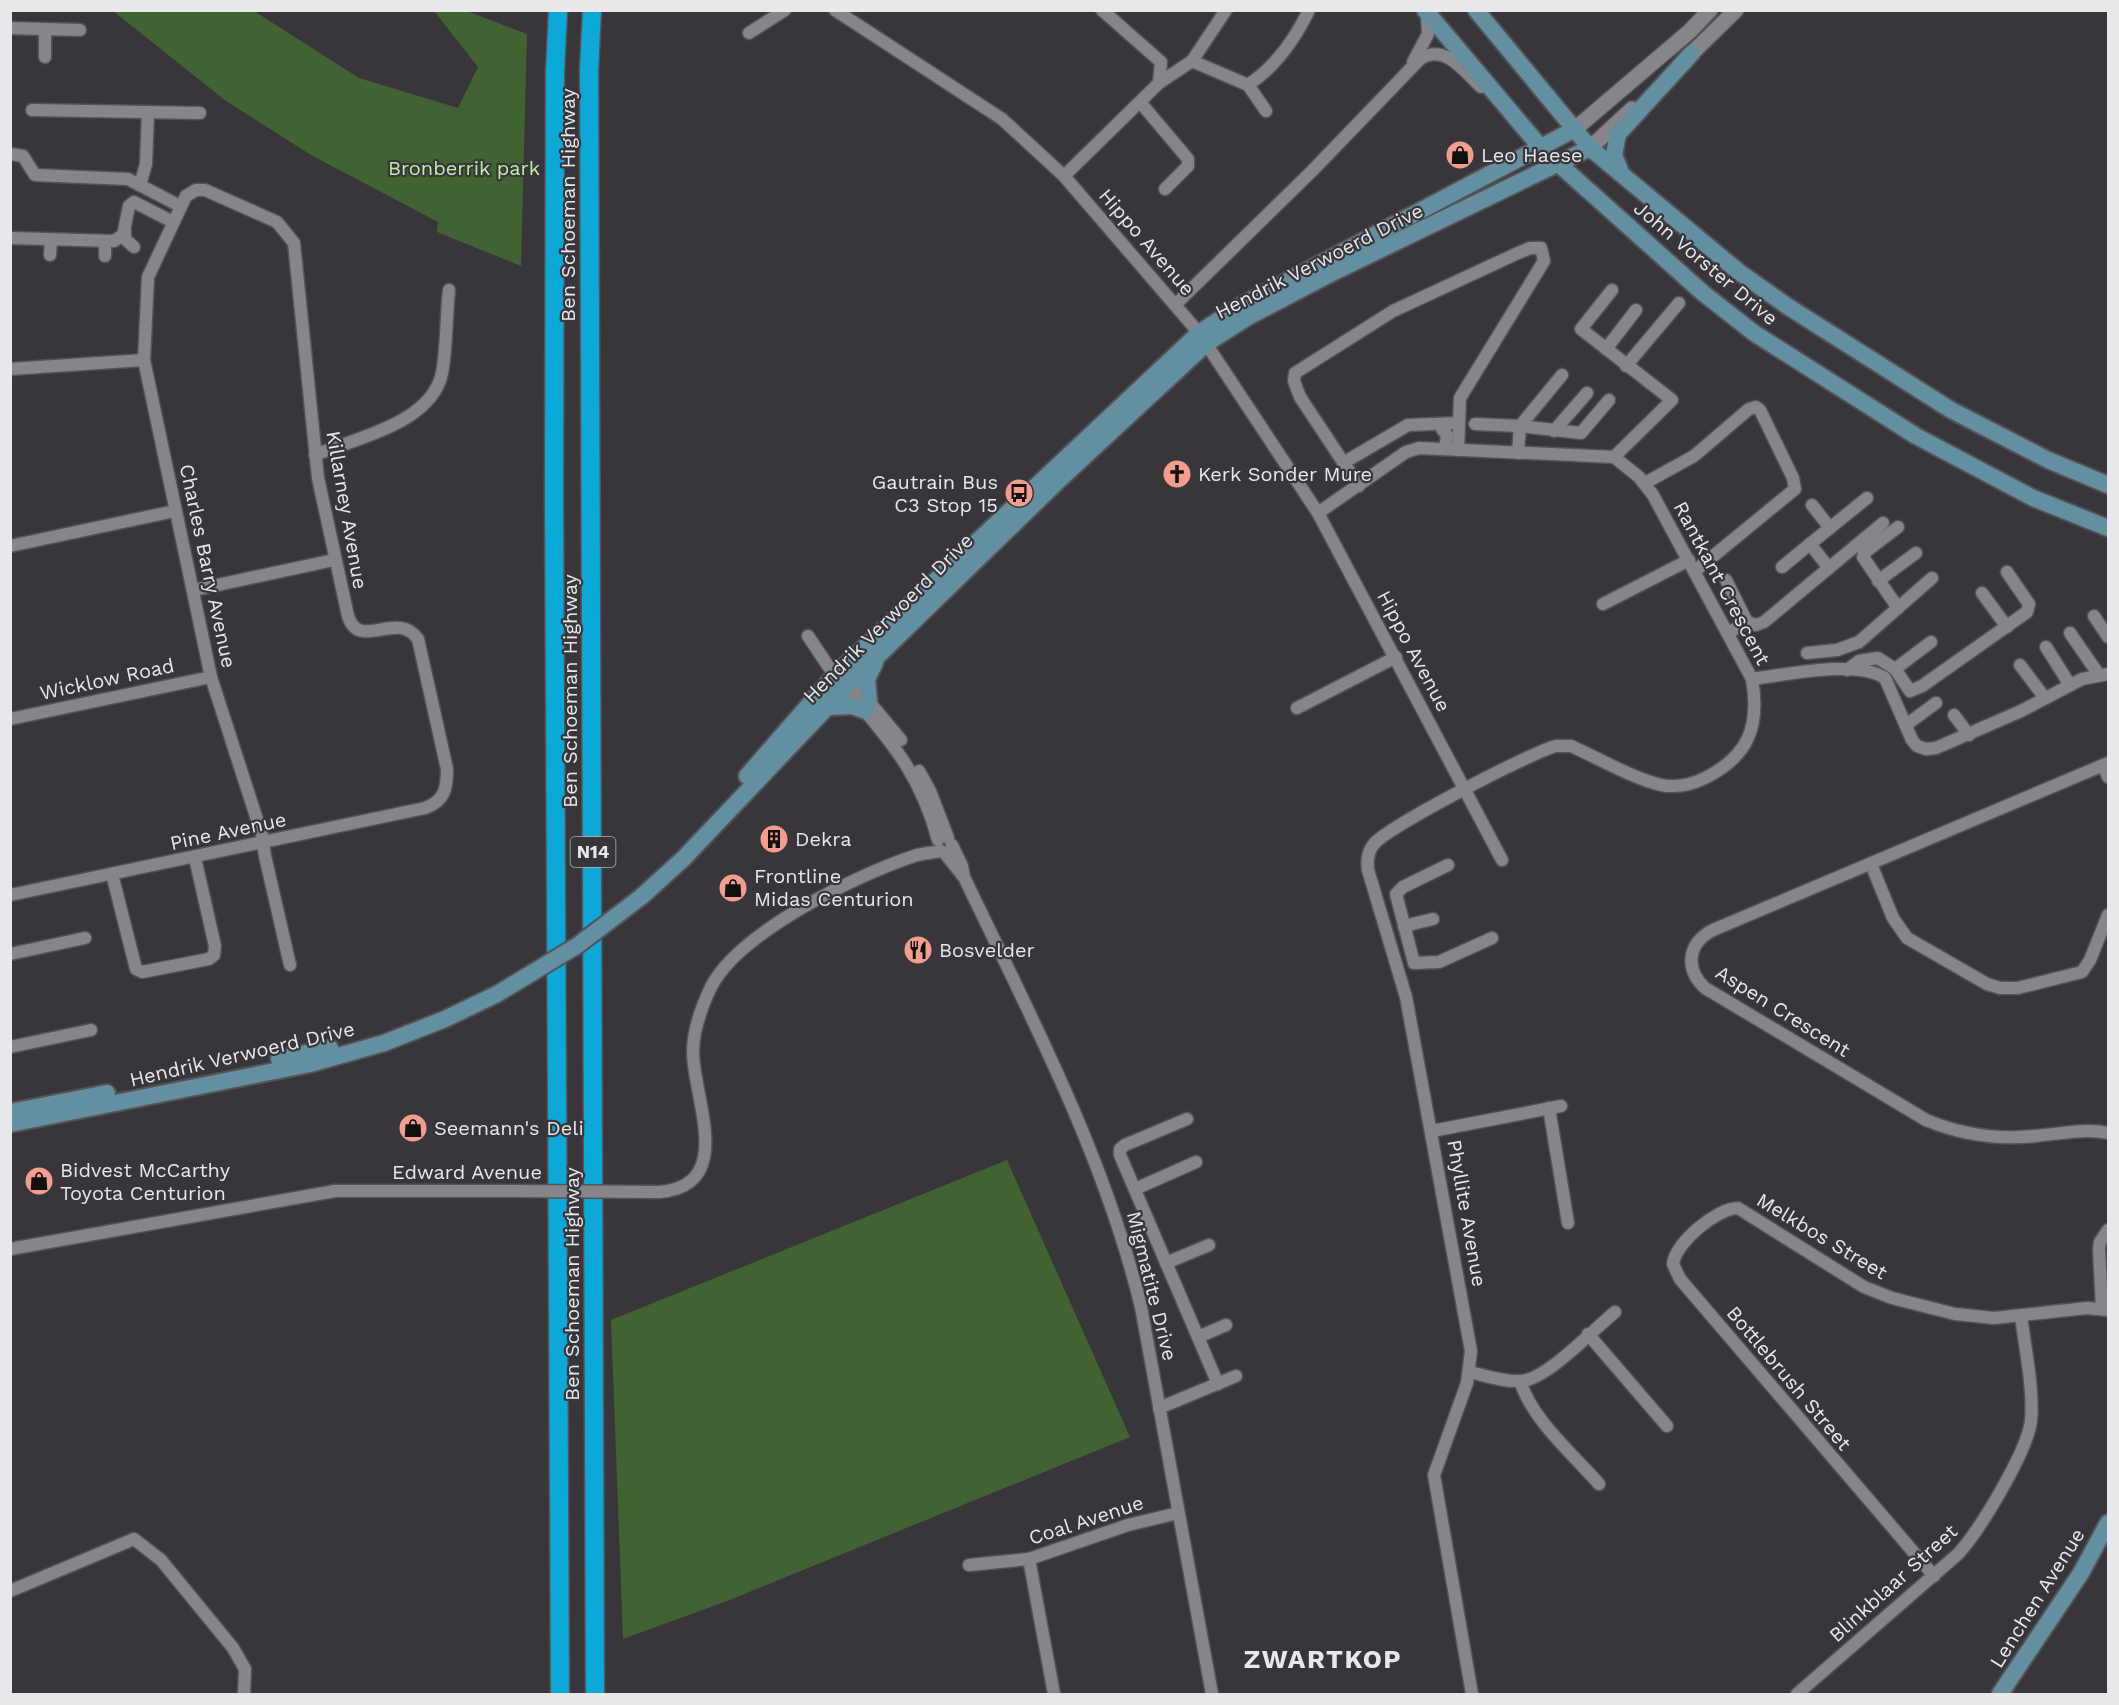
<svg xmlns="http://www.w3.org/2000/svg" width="2119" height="1705" viewBox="0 0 2119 1705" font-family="'Work Sans',sans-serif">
<rect width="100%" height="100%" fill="#38363b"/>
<g fill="#416231">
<polygon points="113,11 254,11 359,78 458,108 478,67 434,11 467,11 527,34 521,266 437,232 438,222 311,155 226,101"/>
<polygon points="1007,1160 1130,1437 727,1601 623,1639 611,1320"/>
</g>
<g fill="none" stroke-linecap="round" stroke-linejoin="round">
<g stroke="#545256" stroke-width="15">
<g id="minor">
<polyline points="835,10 1002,119 1064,176 1199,333 1318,513 1502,860"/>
<polyline points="10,28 80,30"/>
<polyline points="45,29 45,57"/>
<polyline points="749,33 785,10"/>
<polyline points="1192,61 1248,85 1266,111"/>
<polyline points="1413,62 1428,34 1427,13"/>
<polyline points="1159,83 1192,61 1226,10"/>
<path d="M1248 85C1275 67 1295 39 1309 10"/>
<polyline points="1140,102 1188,159 1188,166 1165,189"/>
<polyline points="32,110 200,113"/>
<polyline points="10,154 23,156 35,175 128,179 180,206"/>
<polyline points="1064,176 1159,83 1161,62 1102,10"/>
<polyline points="140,185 146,164 148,112"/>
<polyline points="125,231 125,239 134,247"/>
<polyline points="10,238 114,241 123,235 129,206 134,202 173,222"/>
<polyline points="105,242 105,256"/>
<polyline points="50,255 51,240"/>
<polyline points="1612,290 1581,329 1672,400 1614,457"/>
<path d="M1175 305 1312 171 1420 59C1445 43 1464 71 1481 87"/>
<polyline points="1606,349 1636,310"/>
<polyline points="1626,366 1679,303"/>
<polyline points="10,369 144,360"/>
<polyline points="1442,424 1442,429 1447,435 1445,449"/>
<polyline points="1475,424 1520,426 1562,375"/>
<polyline points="1554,431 1587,393"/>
<polyline points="1518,453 1520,426 1581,433 1609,400"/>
<path d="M315 455C356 438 432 423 442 373 447 346 446 317 449 290"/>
<polyline points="1343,463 1408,425 1459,423"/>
<polyline points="1645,483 1694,456 1749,409 1756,407 1760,410 1793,478 1795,489 1695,571"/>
<polyline points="1359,486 1300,397 1294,381 1295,373 1393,311 1518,253 1530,248 1541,248 1544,261 1460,398 1458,450"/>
<polyline points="1812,505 1830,528"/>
<path d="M1318 513 1406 452 1419 448 1614 457 1639 477 1653 495 1752 679C1760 726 1749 756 1705 778 1691 785 1677 788 1661 785 1632 778 1598 758 1571 746H1556C1532 752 1387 827 1374 844 1367 852 1367 861 1368 870L1406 997 1471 1351 1467 1383 1434 1475 1472 1694"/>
<polyline points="10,546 175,511"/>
<polyline points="1782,567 1810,544"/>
<polyline points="1829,568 1810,544 1867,498"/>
<polyline points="1726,580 1747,622 1728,633"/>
<polyline points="1878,581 1916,553"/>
<polyline points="194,590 334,560"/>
<polyline points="1982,593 2007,627"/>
<polyline points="1603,604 1689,560"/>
<polyline points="1898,608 1863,557 1864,553 1898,527"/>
<polyline points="2094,616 2108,637"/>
<polyline points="1747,622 1756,625 1764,622 1883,523"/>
<polyline points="2070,633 2099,675"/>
<path d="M808 636C817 649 825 662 834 674 881 732 918 764 938 840"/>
<polyline points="2046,647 2070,685"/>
<polyline points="1807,653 1837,650 1859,642 1932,578"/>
<polyline points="2020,665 2045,698"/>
<polyline points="1895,669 1931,642"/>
<polyline points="1847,670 1859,661 1878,658 1895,669 1910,691 1922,686 2027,612 2029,604 2007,572"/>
<polyline points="847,675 901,740"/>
<path d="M1752 679C1785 675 1857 659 1885 678L1912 740 1917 746 1926 749 1936 748 2021 711 2082 679 2108 674"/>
<polyline points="1297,708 1396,657"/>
<polyline points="1954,715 1969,735"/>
<polyline points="10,719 211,677"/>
<polyline points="1906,725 1936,703"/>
<path d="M2108 763 1713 930C1688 943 1684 968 1705 988L1926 1120C1962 1135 1996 1140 2035 1136 2059 1134 2085 1128 2108 1133"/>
<polyline points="2103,765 2108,777"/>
<polyline points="919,771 930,791 948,838"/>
<path d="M952 845 962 866 964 877C1031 1017 1104 1155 1141 1307L1212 1694"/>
<polyline points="944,852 963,876"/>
<polyline points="1871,864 1893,918 1907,938 1987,984 2000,988 2018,988 2082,972 2090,960 2108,915"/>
<polyline points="1448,865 1403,887 1396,894 1414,963 1439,962 1492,938"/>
<polyline points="112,874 136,969 142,972 209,959 214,955 215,946 195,858"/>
<path d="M10 895 425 808C445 801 447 788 447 769L418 639C397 609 359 652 348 616L318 478 294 243 277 222 205 190H196L186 196 148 277 144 360 211 677 262 835 265 856 290 965"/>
<polyline points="1404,926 1433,919"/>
<polyline points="10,954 85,938"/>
<polyline points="10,1047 91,1030"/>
<polyline points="1549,1108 1568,1223"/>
<polyline points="1187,1119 1125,1145 1120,1149 1120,1155 1218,1384"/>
<polyline points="1432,1131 1561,1106"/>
<polyline points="1135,1189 1196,1162"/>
<path d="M659 1192C737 1186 693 1098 693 1052 693 1031 702 1006 711 987 739 932 857 875 914 856 922 853 932 853 941 851"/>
<polyline points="10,1249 335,1191 515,1191"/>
<polyline points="1166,1263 1209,1245"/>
<polyline points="2102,1308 2099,1249 2100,1242 2108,1230"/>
<polyline points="1588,1334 1667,1426"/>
<polyline points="1198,1337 1226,1325"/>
<path d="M1470 1372C1486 1376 1504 1382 1521 1381 1546 1380 1594 1329 1615 1312"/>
<path d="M1520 1381C1533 1421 1572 1453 1599 1484"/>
<polyline points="1159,1408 1236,1376"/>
<polyline points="1029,1559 1054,1694"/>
<polyline points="969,1565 1029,1559 1128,1525 1178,1513"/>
<path d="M1934 1576 1680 1279 1673 1264C1675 1243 1717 1208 1738 1208L1864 1287 1892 1298 1955 1314 1994 1318 2087 1308 2108 1310"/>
<polyline points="10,1591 134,1539 161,1560 233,1648 245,1669 244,1694"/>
<path d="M1797 1694 1958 1554C1980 1530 2027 1452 2031 1421 2034 1390 2025 1348 2021 1316"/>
</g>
</g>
<g stroke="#545256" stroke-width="18">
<g id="tertiary">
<polyline points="1685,60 1736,10"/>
<polyline points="1575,129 1690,31 1710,10"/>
<polyline points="1590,148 1632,109"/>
</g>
</g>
<g stroke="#545256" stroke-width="20">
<g id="secondary">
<polyline points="1425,10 1542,149 1703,293 1754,333 1916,436 2033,498 2108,528"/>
<polyline points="1476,10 1590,148 1739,272 1787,306 1951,410 2048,460 2108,485"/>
<polyline points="1620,170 1614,155 1618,134 1692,53"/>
<polyline points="869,701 867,679 875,663"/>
<polyline points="827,707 852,706 866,711"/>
<polyline points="747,776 835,675 1199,333 1240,306 1575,129"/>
<polyline points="641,897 683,859 852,681 1056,483 1207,343 1248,317 1334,272 1590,148"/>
<polyline points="279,1059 330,1048"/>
<polyline points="10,1112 107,1093"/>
<polyline points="10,1124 310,1064 384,1043 445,1019 497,994"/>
<polyline points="2000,1694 2081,1573 2108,1523"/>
</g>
</g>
<g stroke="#545256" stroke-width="21">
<g id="motorway">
<polyline points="558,10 555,72 554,497 560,1694"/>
<polyline points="592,10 589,70 595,1694"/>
</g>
</g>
<use href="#minor" stroke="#87858a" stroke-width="12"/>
<use href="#tertiary" stroke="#87858a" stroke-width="15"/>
<use href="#secondary" stroke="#6290a1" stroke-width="16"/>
<use href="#motorway" stroke="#0ca8d7" stroke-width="18"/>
<g stroke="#545256" stroke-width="15" stroke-linecap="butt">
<polyline id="minor-bridge" points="515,1191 659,1192"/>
</g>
<g stroke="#545256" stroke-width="20" stroke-linecap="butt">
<polyline id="secondary-bridge" points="497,994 578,945 641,897"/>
</g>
<use href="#minor-bridge" stroke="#87858a" stroke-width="12"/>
<use href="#secondary-bridge" stroke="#6290a1" stroke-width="16"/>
</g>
<defs>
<g id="shop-disc" transform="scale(1.5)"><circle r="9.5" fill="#f49d8c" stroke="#38363b"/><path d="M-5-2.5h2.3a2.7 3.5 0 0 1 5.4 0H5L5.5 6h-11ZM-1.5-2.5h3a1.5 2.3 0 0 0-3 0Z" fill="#111"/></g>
<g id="church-disc" transform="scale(1.5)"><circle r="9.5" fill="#f49d8c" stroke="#38363b"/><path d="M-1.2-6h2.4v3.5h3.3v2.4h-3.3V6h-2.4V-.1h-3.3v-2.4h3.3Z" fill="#111"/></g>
<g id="bus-disc" transform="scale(1.5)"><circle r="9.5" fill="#f49d8c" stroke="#38363b"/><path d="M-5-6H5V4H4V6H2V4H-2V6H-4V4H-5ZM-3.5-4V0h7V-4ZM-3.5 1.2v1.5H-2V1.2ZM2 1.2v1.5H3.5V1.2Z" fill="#111"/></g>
<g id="building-disc" transform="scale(1.5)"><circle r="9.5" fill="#f49d8c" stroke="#38363b"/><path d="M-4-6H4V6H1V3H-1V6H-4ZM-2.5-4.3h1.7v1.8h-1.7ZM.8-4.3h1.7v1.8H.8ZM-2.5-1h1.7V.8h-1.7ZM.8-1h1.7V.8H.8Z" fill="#111"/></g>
<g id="restaurant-disc" transform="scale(1.5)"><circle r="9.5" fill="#f49d8c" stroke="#38363b"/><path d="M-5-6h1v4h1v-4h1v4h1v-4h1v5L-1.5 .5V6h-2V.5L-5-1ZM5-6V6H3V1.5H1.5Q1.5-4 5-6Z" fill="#111"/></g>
</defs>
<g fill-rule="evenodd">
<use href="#shop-disc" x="1460" y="155"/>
<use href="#church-disc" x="1177" y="474"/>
<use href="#bus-disc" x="1019" y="493"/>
<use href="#building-disc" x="774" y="839"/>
<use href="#shop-disc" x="733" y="888"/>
<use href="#restaurant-disc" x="918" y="950"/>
<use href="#shop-disc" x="413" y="1128"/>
<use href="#shop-disc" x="39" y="1181"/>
</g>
<g text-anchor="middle" stroke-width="4.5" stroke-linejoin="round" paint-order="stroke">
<rect fill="#38363b" stroke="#b3b2b6" stroke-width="1.5" x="570.5" y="837" width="45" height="30" rx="4.5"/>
<g font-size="18" font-weight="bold" fill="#e8e7ea">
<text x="593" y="858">N14</text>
</g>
<g font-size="20" fill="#e8e7ea" stroke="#38363b" text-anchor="start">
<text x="1481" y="162">Leo Haese</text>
<text x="1198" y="481">Kerk Sonder Mure</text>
<text x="998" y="489" text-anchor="end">Gautrain Bus<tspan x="998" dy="23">C3 Stop 15</tspan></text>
<text x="795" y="846">Dekra</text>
<text x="754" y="883">Frontline<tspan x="754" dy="23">Midas Centurion</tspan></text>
<text x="939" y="957">Bosvelder</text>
<text x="434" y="1135">Seemann's Deli</text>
<text x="60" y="1177">Bidvest McCarthy<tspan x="60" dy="23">Toyota Centurion</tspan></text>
</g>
<g font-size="20" fill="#baf1a2" stroke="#38363b">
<text x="464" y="175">Bronberrik park</text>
</g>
<g font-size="20" fill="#e8e7ea" stroke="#38363b">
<text transform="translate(568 205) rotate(-90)" y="7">Ben Schoeman Highway</text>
<text transform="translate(1147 242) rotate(49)" y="7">Hippo Avenue</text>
<text transform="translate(1319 261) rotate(-27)" y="7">Hendrik Verwoerd Drive</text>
<text transform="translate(1706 263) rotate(40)" y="7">John Vorster Drive</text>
<text transform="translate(347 510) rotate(80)" y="7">Killarney Avenue</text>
<text transform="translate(208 566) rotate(78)" y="7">Charles Barry Avenue</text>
<text transform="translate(1722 583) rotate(62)" y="7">Rantkant Crescent</text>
<text transform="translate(888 618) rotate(-45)" y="7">Hendrik Verwoerd Drive</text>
<text transform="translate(1414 651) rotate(62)" y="7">Hippo Avenue</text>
<text transform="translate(107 679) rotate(-12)" y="7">Wicklow Road</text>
<text transform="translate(570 691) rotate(-90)" y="7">Ben Schoeman Highway</text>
<text transform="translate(228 831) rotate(-12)" y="7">Pine Avenue</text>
<text transform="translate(1783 1011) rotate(32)" y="7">Aspen Crescent</text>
<text transform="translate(242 1054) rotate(-13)" y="7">Hendrik Verwoerd Drive</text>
<text x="467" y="1179">Edward Avenue</text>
<text transform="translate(1467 1213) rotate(80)" y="7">Phyllite Avenue</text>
<text transform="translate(1822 1236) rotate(31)" y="7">Melkbos Street</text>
<text transform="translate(572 1284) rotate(-90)" y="7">Ben Schoeman Highway</text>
<text transform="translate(1152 1286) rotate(76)" y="7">Migmatite Drive</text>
<text transform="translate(1789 1378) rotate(50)" y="7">Bottlebrush Street</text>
<text transform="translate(1086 1520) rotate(-18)" y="7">Coal Avenue</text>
<text transform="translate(1893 1583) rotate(-42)" y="7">Blinkblaar Street</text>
<text transform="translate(2037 1598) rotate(-58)" y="7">Lenchen Avenue</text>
</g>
<g font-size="26" font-weight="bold" letter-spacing="1.5" fill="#e8e7ea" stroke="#38363b">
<text x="1323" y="1668">ZWARTKOP</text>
</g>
</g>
<rect width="2119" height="1705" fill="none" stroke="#e8e7ea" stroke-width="24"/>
</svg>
